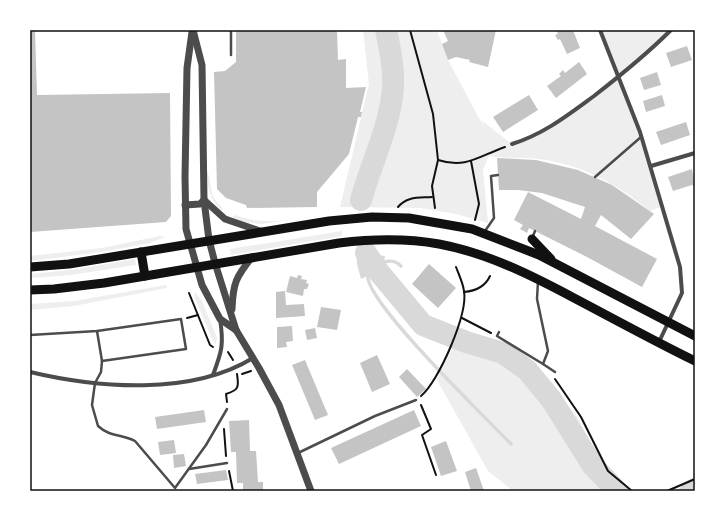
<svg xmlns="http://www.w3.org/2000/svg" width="725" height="521" viewBox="0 0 725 521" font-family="'Space Grotesk',sans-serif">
<rect width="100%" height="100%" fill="#fff"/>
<g fill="#eee">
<path d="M363 30H437L448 60 488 135 481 120 512 144 543 132 620 76 600 30H671L620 76 663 206 650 211C617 184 581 164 538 159 522 157 505 159 489 156L483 170 488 223 456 214 421 208 340 207 369 84Z"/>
<path d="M207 172C212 180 209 190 214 198 217 203 222 205 223 211 209 200 208 189 207 172Z"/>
<path d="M236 215C264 227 296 218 325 215L261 224 244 222 232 217Z"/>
<polygon points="342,231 342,236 231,255 230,249"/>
<polygon points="160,236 165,237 150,243 102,252 30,261 30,256 102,248"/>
<polygon points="135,259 136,265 71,275 30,278 30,274 71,270"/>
<polygon points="166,285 167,288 74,306 30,310 30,304 74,301"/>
<polygon points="195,292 202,301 217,338 216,344 212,339 194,296"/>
<polygon points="462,328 491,341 544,375 578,418 605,472 629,491 513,491 488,471 437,380"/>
<polygon points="695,481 695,491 673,491"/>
</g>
<polygon fill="#d9d9d9" points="366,253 385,256 383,268 361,279 357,264 357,256"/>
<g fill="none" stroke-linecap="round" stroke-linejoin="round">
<g stroke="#d9d9d9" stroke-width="3.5">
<path d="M381 263C389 260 395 260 401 266"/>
<path d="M368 274C361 298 489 421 511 444"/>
</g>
<g stroke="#d9d9d9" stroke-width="22">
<path d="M361 200C371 163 390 127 393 88 394 68 390 49 386 30"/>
<polyline points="366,253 378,271 423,325 466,342 503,353 527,370 551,399 593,466 617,491"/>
<polyline points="691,491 695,489"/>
</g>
</g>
<g fill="#c4c4c4">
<polygon points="30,30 35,30 37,95 170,93 171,216 166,222 30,232"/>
<polygon points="236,30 337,30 338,60 346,59 346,88 366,87 360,112 362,112 361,117 358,117 349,154 317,192 317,207 247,208 246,205 226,198 217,189 214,72 225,71 236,62"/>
<polygon points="443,30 496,30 488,67 469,62 470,60 456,57 448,60 442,44 448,41"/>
<polygon points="556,30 573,30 580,48 567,54 560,39 558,40 555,35 558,34"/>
<polygon points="687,46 692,60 671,67 666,53"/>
<polygon points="579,62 587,74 556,98 547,86 561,76 559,74 563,70 565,73"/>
<polygon points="657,72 661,85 644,90 640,78"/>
<polygon points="529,95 538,110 503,132 493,117"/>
<polygon points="662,95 665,106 646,112 643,101"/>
<polygon points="686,122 690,135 661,145 656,132"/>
<polygon points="497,158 536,160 578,170 612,185 654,214 631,239 601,215 595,226 657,259 642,287 587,257 529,228 527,233 520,229 523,225 514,220 528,192 581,219 585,207 542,193 518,190 499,190"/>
<polygon points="692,169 695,187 692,185 673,191 668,177"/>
<polygon points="429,264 456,288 438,308 412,284"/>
<polygon points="298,275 302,276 301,279 307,280 306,283 309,284 307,289 304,289 303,296 286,292 290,276 297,278"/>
<polygon points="285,291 286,305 304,304 305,316 276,318 276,292"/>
<polygon points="321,307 341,310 337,330 317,327"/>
<polygon points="292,326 293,341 286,342 287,347 277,348 277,327"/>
<polygon points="315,328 317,338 307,340 305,330"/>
<polygon points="377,355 390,384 372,392 360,363"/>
<polygon points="305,360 328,415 315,420 292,365"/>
<polygon points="407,369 426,389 417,397 399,377"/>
<polygon points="204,410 206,422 157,429 155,417"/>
<polygon points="414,410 421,426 339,464 331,448"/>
<polygon points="249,420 250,451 256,451 258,482 263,482 263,491 243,491 243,483 237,483 236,452 231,452 229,421"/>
<polygon points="174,440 176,453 160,455 158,442"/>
<polygon points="446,441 457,471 441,476 431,447"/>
<polygon points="184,454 186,466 174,468 173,455"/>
<polygon points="476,468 484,491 471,491 465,472"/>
<polygon points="226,470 228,480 197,484 195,474"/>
</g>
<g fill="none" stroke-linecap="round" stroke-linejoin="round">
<g stroke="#111" stroke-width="2">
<path d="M410 30 433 114 438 160C466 169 479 156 505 147"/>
<polyline points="471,161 479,204 475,220"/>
<path d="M398 207C407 196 419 198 432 197"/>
<polyline points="435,208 432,186 438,160"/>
<path d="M464 292C476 291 485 287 490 276"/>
<polyline points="189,293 210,345 213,347"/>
<polyline points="187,318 198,315"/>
<polyline points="462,318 491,333"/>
<polyline points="228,352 233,360"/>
<polyline points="242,374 251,371"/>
<polyline points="555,379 581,417 608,471 632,491"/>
<path d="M421 396C439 381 468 314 464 291 463 283 459 275 456 267"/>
<path d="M227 402 226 394C239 390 239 387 237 374"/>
<polyline points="421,405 431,429 422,435 436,475"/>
<polyline points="224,429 226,456"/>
<polyline points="229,471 233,491"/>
<polyline points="667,491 695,479"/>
</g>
<g stroke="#4c4c4c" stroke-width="2.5">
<polyline points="231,30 231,55"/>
<polyline points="595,177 641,137"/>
<polyline points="485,231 494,218 491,176 498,175"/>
<polyline points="533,236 535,231"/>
<polyline points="538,281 537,299 548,351 543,364 555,372"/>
<path d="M97 331 102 361 101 372 95 383 92 405 98 426C110 437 121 434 135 441L175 488 206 445 227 409"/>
<polyline points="499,332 497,336 543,364"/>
<polyline points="30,335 97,331 181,319 186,349 102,361"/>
<polyline points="298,453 375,416 416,400"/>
<polyline points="189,469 227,463"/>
</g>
<g stroke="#4c4c4c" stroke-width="4">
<polyline points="600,30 640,132 680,267 682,293 659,342"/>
<path d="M512 144C544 134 568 115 594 96 621 75 647 54 671 30"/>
<polyline points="651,166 695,153"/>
<path d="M30 372C98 388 191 396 253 358"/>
<path d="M213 375C222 351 224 344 220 319"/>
</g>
<g stroke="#4c4c4c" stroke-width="7">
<polyline points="193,30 202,65 204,200 209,240 215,263 236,330 259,368 279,405 311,491"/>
<polyline points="192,32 187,68 185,177 186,229 202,285 220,319 236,330"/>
<polyline points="204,200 225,219 260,231"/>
<polyline points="185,205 200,204 204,200"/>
<path d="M232 309C233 283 236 277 252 257"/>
</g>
<g stroke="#111" stroke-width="9">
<polyline points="532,239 551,259"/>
<polyline points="141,252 145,276"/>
<polyline points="30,267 69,264 329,221 372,217 409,218 472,229 539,255 695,336"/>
<path d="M30 290 54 289 104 283 339 243C372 239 405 238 439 244 487 253 531 275 574 298 614 319 654 341 695 361"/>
</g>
</g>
<rect width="725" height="521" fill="none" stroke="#ffffff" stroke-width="62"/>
<rect x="31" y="31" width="663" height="459" fill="none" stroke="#111" stroke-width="1.5"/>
</svg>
